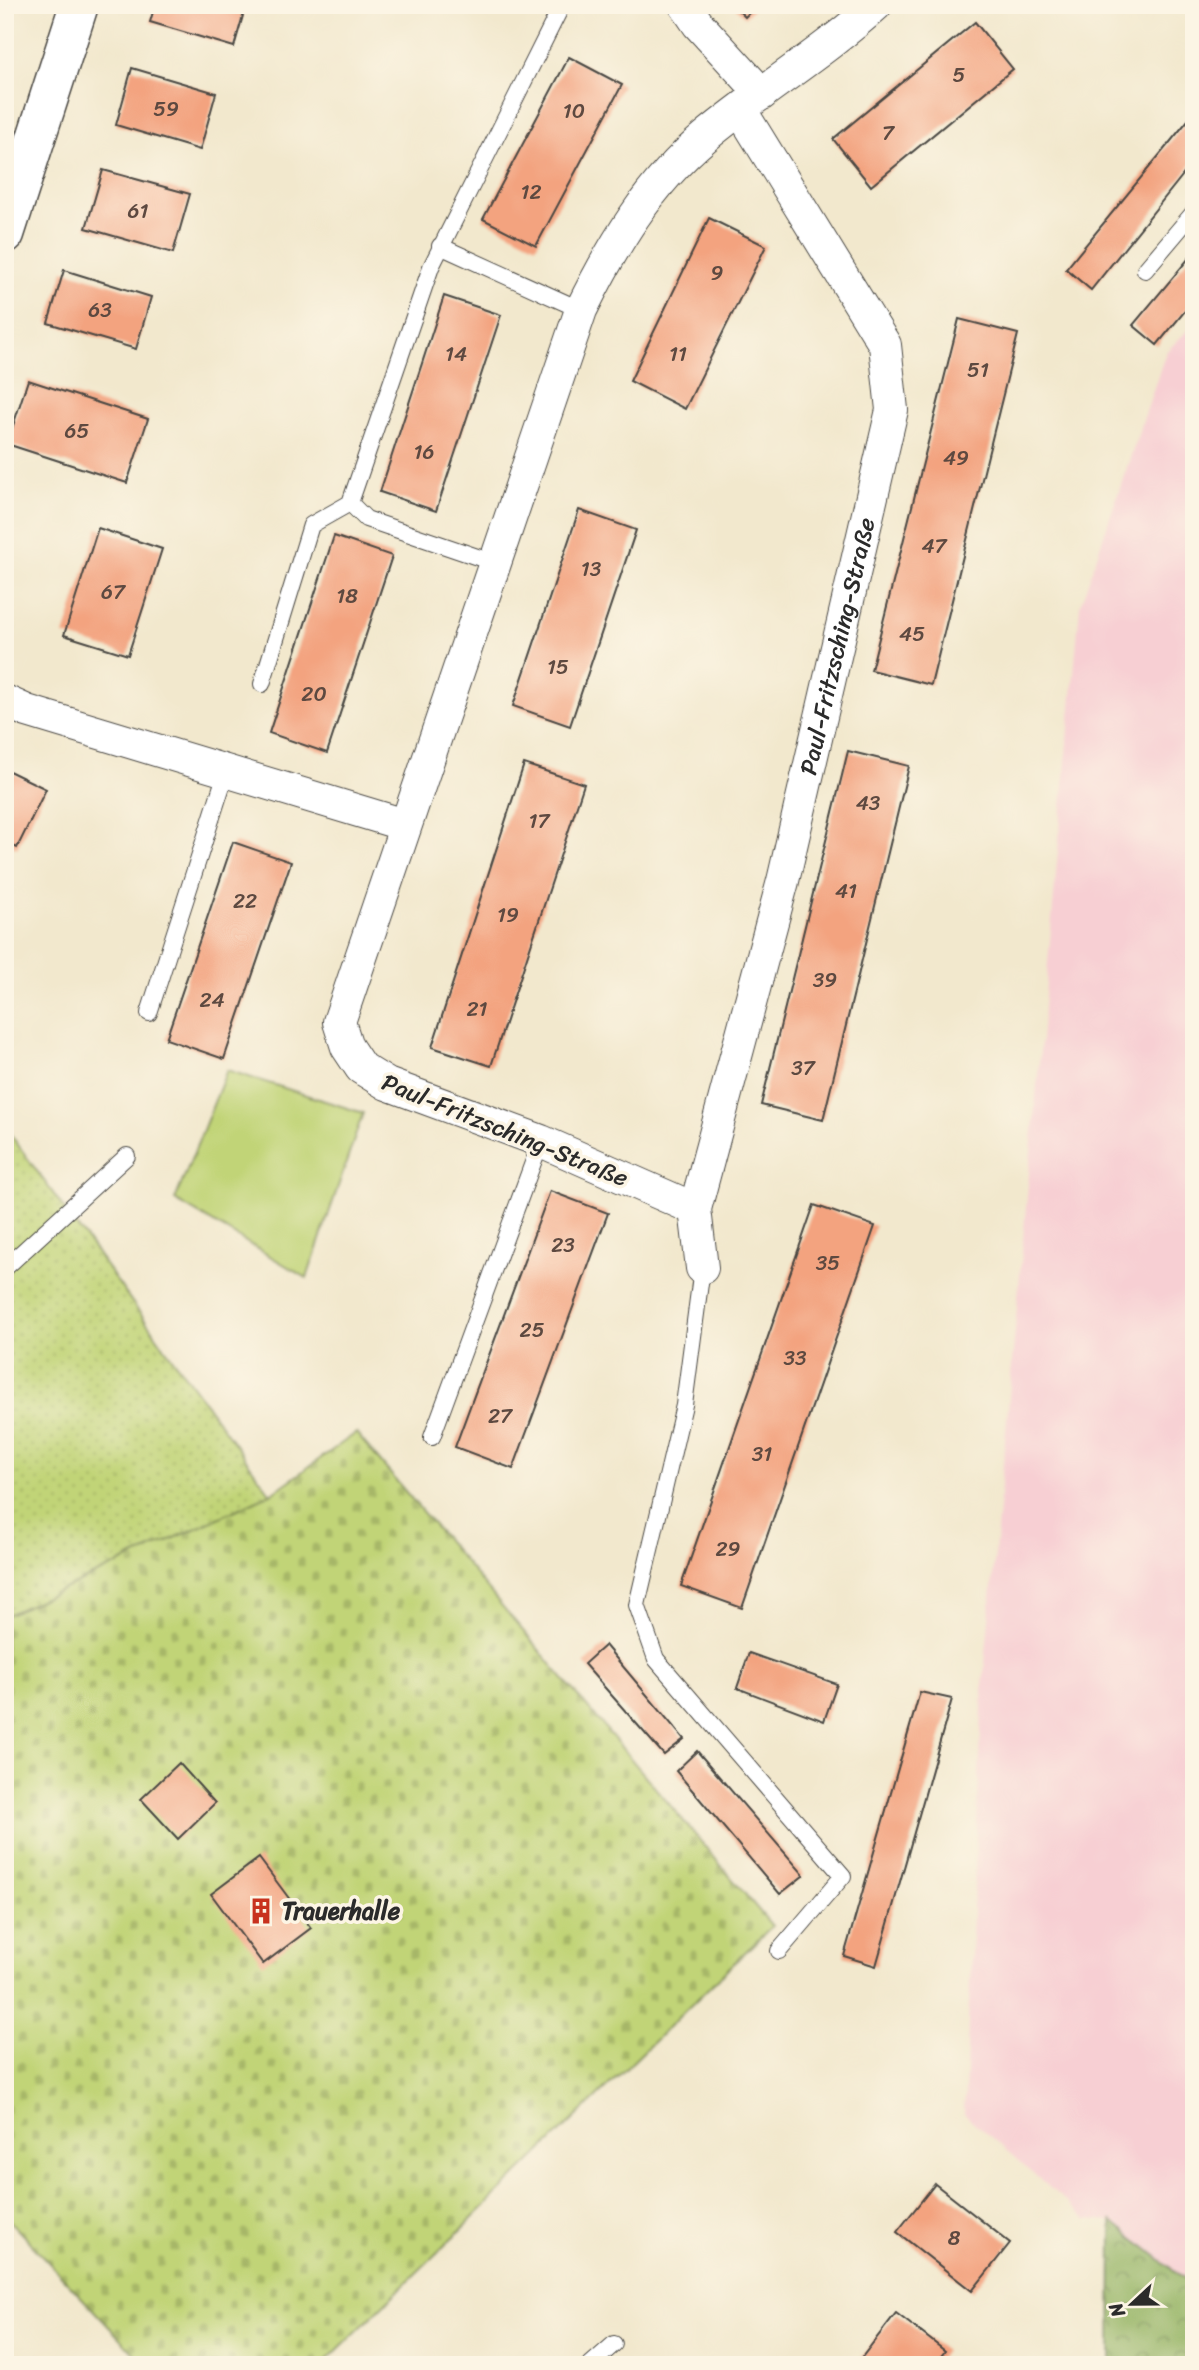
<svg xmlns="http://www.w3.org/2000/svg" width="1199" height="2370" viewBox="0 0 1199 2370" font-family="Sriracha,sans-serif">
<defs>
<pattern id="grass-dots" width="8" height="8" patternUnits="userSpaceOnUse" patternTransform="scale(1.75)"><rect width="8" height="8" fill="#c1d477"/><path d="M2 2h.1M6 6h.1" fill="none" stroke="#a6b667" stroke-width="1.8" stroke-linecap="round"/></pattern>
<pattern id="forest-crowns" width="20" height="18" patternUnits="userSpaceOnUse" patternTransform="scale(1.75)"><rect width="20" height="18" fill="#98b668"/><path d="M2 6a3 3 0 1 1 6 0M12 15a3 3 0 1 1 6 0" fill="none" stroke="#7c9456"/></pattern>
<pattern id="cemetery-stones" width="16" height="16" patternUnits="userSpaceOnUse" patternTransform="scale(1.75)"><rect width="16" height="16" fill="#c1d477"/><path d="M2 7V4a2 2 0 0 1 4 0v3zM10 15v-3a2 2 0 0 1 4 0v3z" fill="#a6b667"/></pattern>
</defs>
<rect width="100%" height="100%" fill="#fcf5e5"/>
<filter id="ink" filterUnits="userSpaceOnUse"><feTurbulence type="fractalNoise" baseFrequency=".0143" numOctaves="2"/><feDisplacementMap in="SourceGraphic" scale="14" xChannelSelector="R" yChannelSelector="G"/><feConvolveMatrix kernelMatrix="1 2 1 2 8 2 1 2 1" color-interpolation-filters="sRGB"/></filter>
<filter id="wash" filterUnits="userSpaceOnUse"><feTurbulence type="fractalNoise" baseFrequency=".00686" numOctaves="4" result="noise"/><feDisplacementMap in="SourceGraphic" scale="28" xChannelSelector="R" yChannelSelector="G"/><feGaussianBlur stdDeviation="1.57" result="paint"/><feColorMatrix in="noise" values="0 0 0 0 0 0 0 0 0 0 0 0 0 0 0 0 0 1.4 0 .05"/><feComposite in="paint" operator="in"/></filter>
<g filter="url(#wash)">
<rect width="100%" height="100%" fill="#f2e8cd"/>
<polygon fill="#f7cfd3" points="1194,324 1194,2286 1112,2221 1086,2219 964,2114 983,1686 1080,606 1166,352"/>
<polygon fill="url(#grass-dots)" stroke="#768051" stroke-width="2" points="5,1127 271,1494 5,1616"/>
<polygon fill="url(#forest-crowns)" stroke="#62704a" stroke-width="2" points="1112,2221 1194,2286 1194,2365 1111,2365"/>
<polygon fill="url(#cemetery-stones)" stroke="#768051" stroke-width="2" points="356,1433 772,1926 322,2365 145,2365 5,2216 5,2198 9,2194 5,2191 5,1616 271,1494"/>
<polygon fill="#c1d477" stroke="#768051" stroke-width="2" points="227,1070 363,1113 307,1278 175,1200"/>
<g id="blocks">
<g fill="#f3a37f">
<polygon points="155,5 246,5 234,47 150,22"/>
<polygon points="733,5 757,5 745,17"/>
<polygon points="975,22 1013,69 871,186 833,139"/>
<polygon points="569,57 622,85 536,246 483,219"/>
<polygon points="132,68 216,93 200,150 116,125"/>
<polygon points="1189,119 1194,123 1194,161 1091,290 1066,269"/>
<polygon points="103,170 190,194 173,253 86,228"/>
<polygon points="709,218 766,246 685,409 630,381"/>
<polygon points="1194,252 1194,300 1157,345 1133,325"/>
<polygon points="64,270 151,297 136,349 48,323"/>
<polygon points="444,296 501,315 436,511 380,492"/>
<polygon points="959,319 1018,334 931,685 871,670"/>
<polygon points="28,380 148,419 127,483 7,444"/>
<polygon points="579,510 636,530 570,726 513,706"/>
<polygon points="98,528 162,549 128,655 64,635"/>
<polygon points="334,536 392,556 327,753 269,733"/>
<polygon points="848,751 909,766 823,1120 761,1105"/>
<polygon points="524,764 584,784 491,1066 432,1047"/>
<polygon points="5,769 46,789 17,848 5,842"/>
<polygon points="233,842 291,862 224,1059 166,1039"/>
<polygon points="550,1191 608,1213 513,1469 455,1447"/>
<polygon points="814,1205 875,1226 742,1608 681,1586"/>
<polygon points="605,1645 684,1739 664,1755 584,1664"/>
<polygon points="749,1653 837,1684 824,1721 737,1688"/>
<polygon points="920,1692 952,1699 876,1966 844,1956"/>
<polygon points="697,1751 804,1875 780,1894 676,1771"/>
<polygon points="179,1763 215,1803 178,1839 141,1799"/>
<polygon points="259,1858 311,1928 263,1964 211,1894"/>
<polygon points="935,2184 1010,2243 972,2291 897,2232"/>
<polygon points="896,2313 945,2351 934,2365 856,2365"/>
</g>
</g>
</g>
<g filter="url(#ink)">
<use href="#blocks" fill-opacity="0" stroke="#494743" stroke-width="2"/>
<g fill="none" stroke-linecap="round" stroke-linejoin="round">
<g stroke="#494743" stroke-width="18">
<g id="service">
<polyline points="440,246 581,310"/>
<polyline points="1145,270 1194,212"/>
<polyline points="350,503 366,519 495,563"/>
<polyline points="262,684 311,525 350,503 431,267 562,5"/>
<polyline points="149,1013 226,773"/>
<polyline points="5,1268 127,1156"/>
<polyline points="702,1268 684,1405 637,1605 656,1659 843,1876 779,1951"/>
<polyline points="432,1437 541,1141"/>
<polyline points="590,2365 614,2344"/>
</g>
</g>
<g stroke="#494743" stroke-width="34">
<g id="minor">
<polyline points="685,5 698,24 762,94"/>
<polyline points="5,701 27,711 405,825"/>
<path d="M695 1209 541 1141 387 1084 361 1068 347 1047 339 1022 581 310C613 245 649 184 705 137 760 91 823 53 876 5"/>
<path id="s1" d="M702 1268 695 1209 783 881 892 410 885 345 741 111"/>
</g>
</g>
<g stroke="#494743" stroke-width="41">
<polyline id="tertiary" points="5,234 79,5"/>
</g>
<use href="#service" stroke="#fff" stroke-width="16"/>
<use href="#minor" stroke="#fff" stroke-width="32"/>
<use href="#tertiary" stroke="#fff" stroke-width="38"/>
</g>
</g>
<defs>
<g id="building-bare" transform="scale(2.1)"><path d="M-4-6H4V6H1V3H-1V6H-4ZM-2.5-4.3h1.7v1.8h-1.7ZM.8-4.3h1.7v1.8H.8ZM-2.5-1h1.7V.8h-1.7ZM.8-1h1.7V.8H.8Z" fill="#c8321e" stroke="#fcf5e5" stroke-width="2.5" paint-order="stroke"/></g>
</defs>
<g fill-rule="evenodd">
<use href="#building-bare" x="261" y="1911"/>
</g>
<g text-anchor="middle" stroke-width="7" stroke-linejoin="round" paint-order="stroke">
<g font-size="21" fill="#5d4940">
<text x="959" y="82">5</text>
<text x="166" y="116">59</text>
<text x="574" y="118">10</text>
<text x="888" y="140">7</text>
<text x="531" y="199">12</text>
<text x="138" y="218">61</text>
<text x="717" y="280">9</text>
<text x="100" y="317">63</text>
<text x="456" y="361">14</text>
<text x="678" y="361">11</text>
<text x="978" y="377">51</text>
<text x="77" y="438">65</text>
<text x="424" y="459">16</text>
<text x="956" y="465">49</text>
<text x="934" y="553">47</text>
<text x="591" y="576">13</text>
<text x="113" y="599">67</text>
<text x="347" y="603">18</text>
<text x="912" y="641">45</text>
<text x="558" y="674">15</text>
<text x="314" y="701">20</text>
<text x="868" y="810">43</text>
<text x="539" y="828">17</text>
<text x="846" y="898">41</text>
<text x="245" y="908">22</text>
<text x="508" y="922">19</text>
<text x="825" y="987">39</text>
<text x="212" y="1007">24</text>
<text x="477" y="1016">21</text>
<text x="803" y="1075">37</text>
<text x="563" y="1252">23</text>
<text x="828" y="1270">35</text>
<text x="532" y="1337">25</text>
<text x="795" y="1365">33</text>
<text x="500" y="1423">27</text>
<text x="762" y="1461">31</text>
<text x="728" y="1556">29</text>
<text x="954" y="2245">8</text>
</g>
<g font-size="24" fill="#2b2b2b" stroke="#fcf5e5">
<text dy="8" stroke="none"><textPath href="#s1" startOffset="640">Paul-Fritzsching-Straße</textPath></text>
<text transform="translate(505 1130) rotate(22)" y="8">Paul-Fritzsching-Straße</text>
</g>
<g font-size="24" font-weight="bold" fill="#2b2b2b" stroke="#fcf5e5" text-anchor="start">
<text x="282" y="1919">Trauerhalle</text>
</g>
</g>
<rect width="1199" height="2370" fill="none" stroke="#fcf5e5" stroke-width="28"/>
<g transform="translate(1132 2304) rotate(248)" stroke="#fcf5e5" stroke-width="5" paint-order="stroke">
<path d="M0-5L12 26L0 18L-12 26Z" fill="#2b2b2b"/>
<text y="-10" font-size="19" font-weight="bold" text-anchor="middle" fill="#2b2b2b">N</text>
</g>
</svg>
